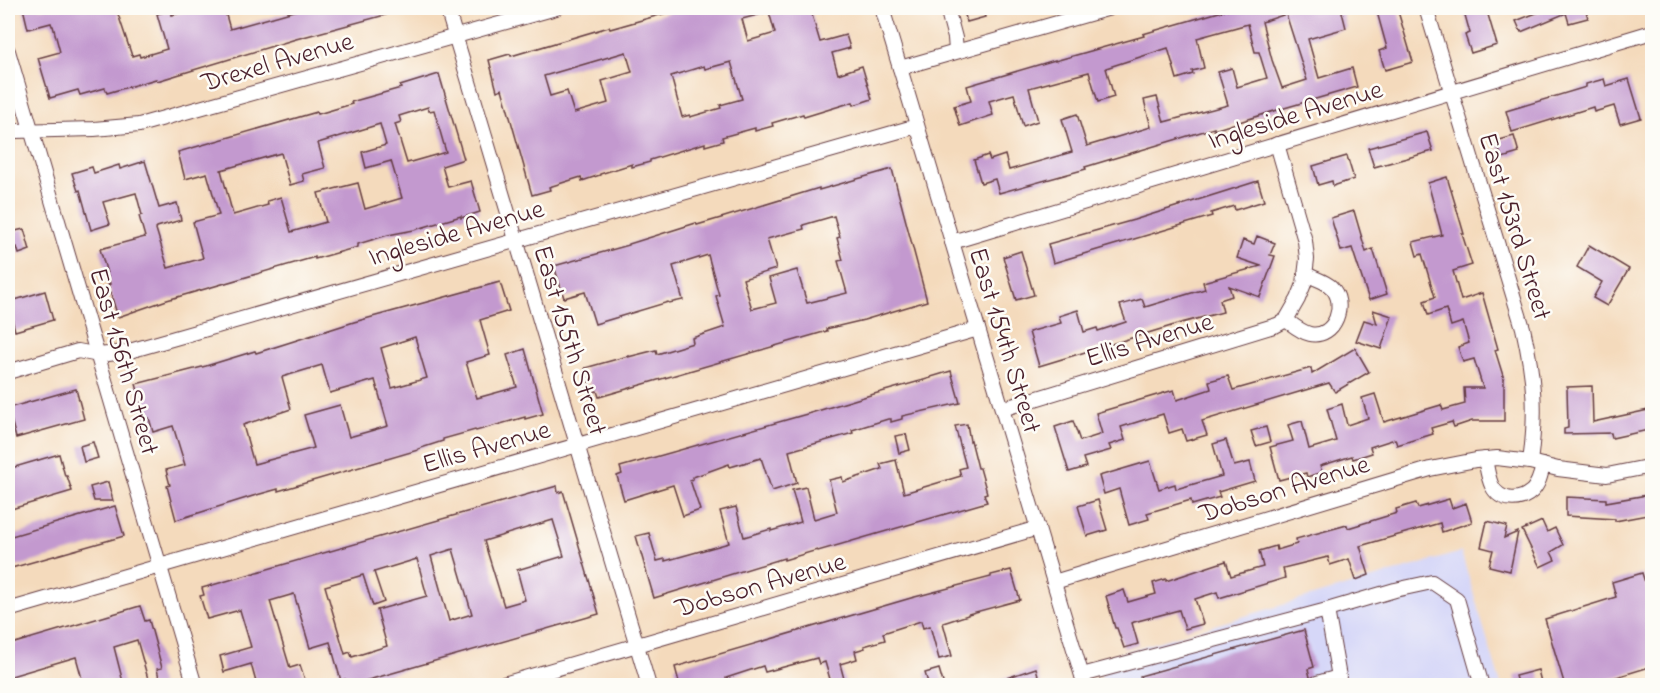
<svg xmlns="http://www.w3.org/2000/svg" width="1660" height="693" viewBox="0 0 1660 693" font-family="'Indie Flower',sans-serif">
<rect width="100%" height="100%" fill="#fdfcf7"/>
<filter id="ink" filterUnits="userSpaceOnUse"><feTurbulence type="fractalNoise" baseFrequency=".0167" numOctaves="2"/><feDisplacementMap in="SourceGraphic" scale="12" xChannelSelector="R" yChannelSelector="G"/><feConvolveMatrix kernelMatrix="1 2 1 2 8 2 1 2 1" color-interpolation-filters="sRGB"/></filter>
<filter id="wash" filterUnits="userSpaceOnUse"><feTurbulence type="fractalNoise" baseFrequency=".008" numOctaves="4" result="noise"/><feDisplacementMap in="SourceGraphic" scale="24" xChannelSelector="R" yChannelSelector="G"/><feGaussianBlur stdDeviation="1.35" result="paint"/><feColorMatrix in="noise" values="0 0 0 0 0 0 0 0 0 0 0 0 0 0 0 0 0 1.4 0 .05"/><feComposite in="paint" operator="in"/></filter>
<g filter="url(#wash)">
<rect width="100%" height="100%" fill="#f4dabc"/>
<polygon fill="#d6d7f8" points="1461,552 1501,685 1104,685 1097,660"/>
<g id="blocks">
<g fill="#c399cf" fill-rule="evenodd">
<polygon points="23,8 116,8 132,56 139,54 140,57 167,49 157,14 171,10 172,15 199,8 224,8 230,29 305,8 400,8 400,11 296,39 157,81 156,79 107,93 105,88 80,95 78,90 50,98 38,58 60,52 53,26 52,26 51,23 28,29"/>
<path d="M684 8H810L820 42 846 35 850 48 832 53 838 74 862 66 872 99 854 105 853 102 804 117 803 114 772 123 773 126 755 131V128L722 137 723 141 705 146V143L650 160V162L632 167V164L600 174V175L582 181 581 177 549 187 550 190 532 195 502 89 497 91 489 60 510 54 511 56 609 27 610 29ZM769 12 775 33 748 41 742 19ZM626 52 632 72 602 81 608 103 574 113 567 91 550 96 544 76ZM731 62 742 99 720 105 721 108 690 117V115L682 117 671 76 704 66 705 69Z"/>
<polygon points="963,8 983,8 985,17 967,22"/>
<path d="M1233 8H1341L1346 28 1308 39 1319 78 1352 68 1357 87 1274 111 1214 130V128L1085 167 1086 169 999 193 995 179 981 183 974 160 988 155 990 160 1005 155 1009 170 1072 152 1062 119 1077 114 1087 146 1151 127 1144 100 1157 97 1164 122 1228 105 1218 72 1232 68 1237 87 1267 78 1259 52H1255L1248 24 1197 38 1204 68 1192 71 1193 74 1177 79 1168 48 1106 68 1114 97 1098 102 1089 72 1029 88 1038 121 1023 126 1014 94 989 101 993 115 960 126 954 106 971 101 967 86 1055 60V61L1144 36 1143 34ZM1286 14 1307 80 1282 88 1272 60 1262 22Z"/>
<polygon points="1394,8 1397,8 1413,62 1385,70 1379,51 1387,48 1377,12"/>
<polygon points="1463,8 1486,8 1497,45 1471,53 1465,35 1470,33"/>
<polygon points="1549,8 1585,8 1588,18 1569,23 1566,13 1521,32 1516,21"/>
<path d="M439 74 464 159 442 166 448 187 471 181 480 212 461 218V216L414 230 388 235 358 244V247L315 259V257L167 300 118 317 108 285 110 284 100 249 145 237 139 216 142 215 136 193 103 202 110 224 91 230 80 190 78 191 72 173 92 167 94 173 119 165 120 169 145 161 159 208 177 203 181 220 157 227 156 229 168 268 203 258 193 222 219 215 207 173 185 179 178 152 317 112 318 114 352 104 351 102 401 88 400 86ZM428 107 429 111 434 110 446 152 407 163 395 124 401 122 399 116ZM380 124 386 145 362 152 366 168 391 161 402 198 365 209 358 183 318 193 326 222 291 232 281 197 267 201 268 205 233 215 221 170 281 153 290 185 304 181 302 174 325 168 318 143Z"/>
<polygon points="1604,79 1606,86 1629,79 1641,118 1620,124 1614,106 1594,112 1593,107 1512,132 1506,111 1586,87 1586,84"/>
<polygon points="1427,132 1433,151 1374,167 1368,148"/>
<polygon points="1514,136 1519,153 1502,158 1496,141"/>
<polygon points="1347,156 1354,179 1333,186 1332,181 1318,185 1313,166"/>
<path d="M892 169 927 301 864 320 826 329 827 331 599 397 597 391 592 392 585 368 628 356V357L656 350 657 354 693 343 692 338 725 327 716 296 719 295 708 255 673 266 683 300 669 303 668 302 595 324 585 292 564 298 554 266 629 245V244L696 223 697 225 721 218 819 188V190ZM834 216 840 237 837 238 843 260 838 261 847 293 807 303 797 270 769 278 776 303 752 309 743 279 776 269 767 239 804 229 803 225Z"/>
<polygon points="1447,177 1457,210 1464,234 1462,234 1472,265 1453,271 1461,300 1482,293 1498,349 1495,350 1504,379 1504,421 1472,421 1454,427 1452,422 1431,428 1433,434 1397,445 1395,439 1370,447 1372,453 1353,459 1352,456 1320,466 1322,472 1307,477 1306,473 1279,480 1270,447 1293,441 1288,425 1302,421 1309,449 1336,441 1327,409 1342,404 1347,425 1368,418 1362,398 1375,394 1384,422 1441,405 1443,410 1465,404 1464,388 1483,388 1474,359 1463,362 1458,347 1469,343 1463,322 1451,326 1446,309 1428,315 1424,301 1435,297 1422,254 1417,256 1413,242 1442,235 1428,183"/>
<polygon points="1258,181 1264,201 1235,210 1234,206 1211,213 1212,216 1053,263 1048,244 1134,220"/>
<polygon points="1354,211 1366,252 1373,249 1387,294 1369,300 1352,248 1341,251 1331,218"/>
<polygon points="24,229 30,250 19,254 17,247 15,248 11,232"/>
<polygon points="1257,236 1275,243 1270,255 1275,256 1260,297 1229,286 1232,296 1220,300 1223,312 1181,323 1039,366 1029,332 1061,323 1059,316 1078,310 1084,332 1097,328 1098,331 1126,322 1120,305 1142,299 1145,307 1205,289 1203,282 1261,266 1237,258 1243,240 1254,244"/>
<polygon points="1589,245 1629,269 1607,306 1593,298 1602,282 1577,267"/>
<polygon points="1021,251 1034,295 1016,300 1003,257"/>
<path d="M500 282 509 311 480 320 490 355 466 362 477 398 517 387 507 355 525 349 543 414 525 419V417L476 431 475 430 443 439V441L418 449V450L278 491V489L253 496 176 520 167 486 170 485 166 470 185 465 173 426 153 432 149 418 146 419 136 384 206 366 255 351 256 353 354 322ZM415 337 427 378 392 388 381 348ZM322 365 330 393 375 380 388 426 349 437 340 405 304 415 314 448 254 464 243 425 291 409 282 377Z"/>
<polygon points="45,291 53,320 15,331 8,302"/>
<polygon points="1373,310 1392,316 1381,349 1356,341 1364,320 1377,324"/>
<polygon points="1355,348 1369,372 1335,392 1329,383 1202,421 1207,435 1186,441 1182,429 1169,433 1163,414 1121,427 1125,440 1109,445 1111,450 1083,458 1086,467 1069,472 1055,427 1073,421 1080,441 1102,434 1096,413 1174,390 1177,400 1211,389 1209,381 1228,376 1233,390 1311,368 1312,374"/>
<polygon points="951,371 960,403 902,416 902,419 891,422 891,419 888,419 852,430 853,433 789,451 797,483 772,491 761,458 730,467 729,464 693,477 693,479 690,480 700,510 683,516 673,485 624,500 617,476 622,474 620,467 814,412 867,396 931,378 931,377"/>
<polygon points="1592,386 1593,422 1653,409 1653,429 1612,438 1611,433 1564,434 1564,429 1568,428 1567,387"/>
<polygon points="76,389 84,419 16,438 8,408"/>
<polygon points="967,424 970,441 971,440 978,468 980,468 987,493 984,494 987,502 818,551 817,550 784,560 784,558 654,598 636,536 649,533 657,561 665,559 665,561 729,543 720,511 736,507 744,537 771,529 771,531 801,522 792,490 806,487 814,519 837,512 829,480 842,477 843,482 882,469 880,464 896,460 904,493 961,476 959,469 966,467 955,426"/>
<polygon points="1266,427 1270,442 1256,446 1251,431"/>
<polygon points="906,434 910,450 899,453 895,436"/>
<polygon points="1226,440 1234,466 1250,462 1255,481 1218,492 1220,497 1192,505 1191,500 1147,513 1149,519 1129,525 1119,489 1104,494 1099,476 1150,461 1159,489 1175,484 1176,489 1222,476 1213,444"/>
<polygon points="93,442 98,458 84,462 80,446"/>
<polygon points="59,454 65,476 67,476 72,491 8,510 8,469"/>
<polygon points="108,482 113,501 94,501 90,487"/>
<path d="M557 486 558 493 563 491 599 614 347 686 345 679 341 681 330 642 310 648 294 594 270 601 290 668 300 665 307 686H257L251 664 224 672 220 656 251 647 240 610 207 619 200 596 204 595 202 588ZM553 520 564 556 517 570 525 600 504 606 484 541ZM453 549 472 614 449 621 431 556ZM417 559 427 596 377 610 387 646 352 657 350 652 345 654 325 586 363 575 373 606 384 602 374 572Z"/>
<polygon points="1653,494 1653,514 1615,521 1615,519 1566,516 1566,497 1606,499 1606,502"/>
<polygon points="1449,499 1452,508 1466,503 1472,522 1442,532 1440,523 1360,546 1369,575 1356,580 1349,559 1330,565 1328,557 1283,568 1285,578 1219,598 1217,592 1195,599 1203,624 1185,629 1179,610 1134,622 1132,623 1138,644 1124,648 1117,628 1115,628 1106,596 1124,590 1128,602 1156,594 1153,583 1166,579 1166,581 1226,561 1231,576 1263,567 1259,551 1276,546 1277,550 1297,544 1296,539 1347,525 1348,528 1397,513 1396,509 1416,503 1418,508"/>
<polygon points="1098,500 1107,530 1087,536 1078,506"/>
<polygon points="115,506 124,536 8,569 8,537"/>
<polygon points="1487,521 1507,526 1504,538 1518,532 1510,571 1489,566 1493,550 1481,547"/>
<polygon points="1542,521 1547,532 1555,528 1563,545 1551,552 1555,560 1540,567 1522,530"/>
<polygon points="1011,570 1020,600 968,614 968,615 943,623 952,656 939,659 930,626 923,628 921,621 883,633 885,640 864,646 865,648 855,651 857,659 840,664 846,686 832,686 825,662 819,664 817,658 765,672 763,666 726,678 728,686 680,686 675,667 911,598 991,577 991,575"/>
<polygon points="1642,573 1653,607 1653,666 1587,686 1565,686 1545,619 1616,597 1612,582"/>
<polygon points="140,606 145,621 149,620 162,668 157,669 161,686 150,686 137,640 114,647 124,686 113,686 112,681 95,686 84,686 76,657 8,677 8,645"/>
<polygon points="1304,630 1314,667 1308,669 1310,677 1307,683 1300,686 1143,686 1140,676"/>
<polygon points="1036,668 1041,686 992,686 991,683"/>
<polygon points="939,669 944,686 929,686 925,673"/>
<polygon points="1538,670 1542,686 1518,686 1515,676"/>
</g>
</g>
</g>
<g filter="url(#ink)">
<use href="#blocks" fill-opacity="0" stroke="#643b41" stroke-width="1.5"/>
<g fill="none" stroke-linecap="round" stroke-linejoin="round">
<g stroke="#643b41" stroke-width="16">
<g id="minor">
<polyline points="447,8 649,686"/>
<polyline points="882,8 1085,686"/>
<polyline points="947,8 955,38 956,51"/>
<path d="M1426 8 1523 328C1534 377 1537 411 1530 462"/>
<polyline points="8,51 195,686"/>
<polyline points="900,68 1110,8"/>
<polyline points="8,133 15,131 94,129 139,125 556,8"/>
<polyline points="952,242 1652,32"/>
<path d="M1286 320C1293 325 1301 332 1310 334 1335 339 1348 303 1331 287 1325 281 1313 278 1306 274"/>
<polyline points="8,372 78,351 99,355 126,352 917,126"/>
<polyline points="1002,409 1277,325 1286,320 1298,299 1304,284 1307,259 1305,241 1277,144"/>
<path d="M1485 459C1487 468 1488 478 1492 486 1500 502 1520 502 1532 491 1539 484 1541 474 1543 465"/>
<polyline points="1054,582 1430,469 1476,460 1497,458 1530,462 1558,469 1607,475 1652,466"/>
<polyline points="8,610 978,329"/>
<polyline points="1082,675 1327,610 1395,590 1432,582 1457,599 1482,686"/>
<polyline points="497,686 1038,528"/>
<polyline points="1316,686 1317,683 1339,677 1327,610"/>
</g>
</g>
<use href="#minor" stroke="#fff" stroke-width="14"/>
</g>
</g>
<g text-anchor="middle" stroke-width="5" stroke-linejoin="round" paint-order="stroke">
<g font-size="27" fill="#4a1f2b" stroke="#fdfcf7">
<text transform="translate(277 61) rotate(-16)" y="9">Drexel Avenue</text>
<text transform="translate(1295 114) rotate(-17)" y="9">Ingleside Avenue</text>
<text transform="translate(1516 226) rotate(73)" y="9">East 153rd Street</text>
<text transform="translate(456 232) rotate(-16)" y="9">Ingleside Avenue</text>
<text transform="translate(1149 339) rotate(-17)" y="9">Ellis Avenue</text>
<text transform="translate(571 340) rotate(73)" y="9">East 155th Street</text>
<text transform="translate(1006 340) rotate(73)" y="9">East 154th Street</text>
<text transform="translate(125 361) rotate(74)" y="9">East 156th Street</text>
<text transform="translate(486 446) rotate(-16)" y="9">Ellis Avenue</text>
<text transform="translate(1284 488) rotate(-17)" y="9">Dobson Avenue</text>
<text transform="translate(760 584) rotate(-16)" y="9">Dobson Avenue</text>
</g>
</g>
<rect width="1660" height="693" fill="none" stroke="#fdfcf7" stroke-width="30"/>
</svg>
